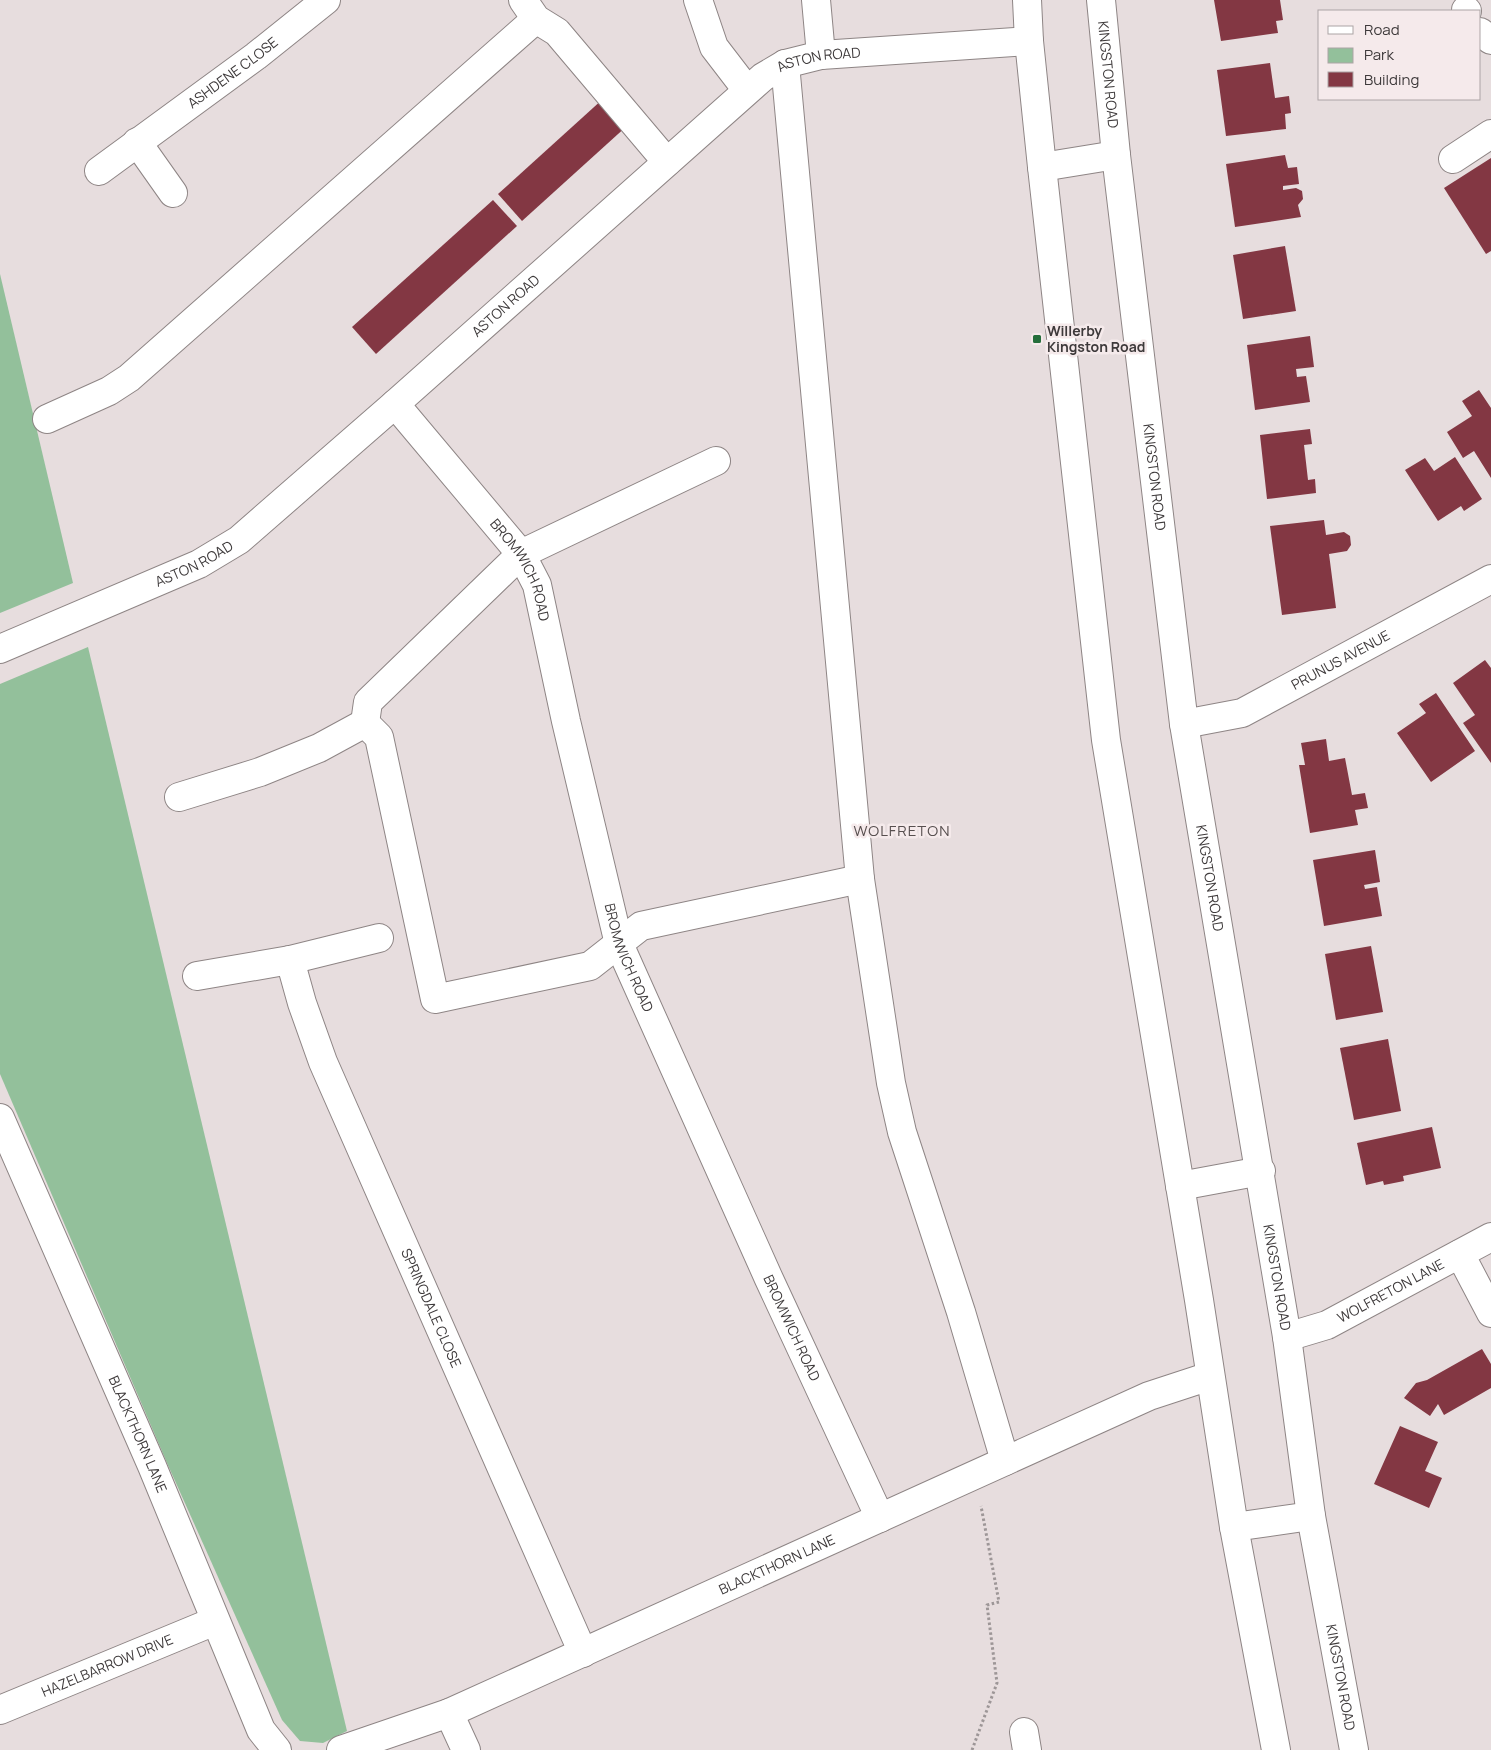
<svg xmlns="http://www.w3.org/2000/svg" width="1491" height="1750" viewBox="0 0 1491 1750" font-family="Manrope,sans-serif">
<rect width="100%" height="100%" fill="#e7ddde"/>
<g fill="#93c09b">
<polygon points="0,274 73,583 0,613"/>
<polygon points="88,647 347,1731 323,1743 300,1741 282,1720 167,1463 0,1074 0,684"/>
</g>
<g fill="#833743">
<polygon points="1214,0 1280,0 1283,20 1276,21 1278,33 1221,41"/>
<polygon points="1270,63 1275,98 1289,96 1291,113 1285,114 1286,129 1226,136 1217,70"/>
<polygon points="604,98 628,125 522,221 498,194"/>
<polygon points="1285,155 1288,168 1297,167 1299,184 1283,186 1283,190 1296,188 1302,191 1303,199 1298,205 1301,217 1235,227 1226,164"/>
<polygon points="1491,158 1491,251 1486,254 1444,188"/>
<polygon points="493,200 517,226 376,354 352,327"/>
<polygon points="1285,246 1296,311 1243,319 1233,255"/>
<polygon points="1310,336 1314,367 1296,369 1297,377 1306,376 1310,402 1255,410 1247,345"/>
<polygon points="1479,390 1491,408 1491,478 1474,451 1463,458 1447,432 1472,416 1462,401"/>
<polygon points="1310,429 1312,444 1304,445 1308,480 1315,479 1316,493 1267,499 1260,435"/>
<polygon points="1455,457 1482,499 1464,511 1461,506 1438,521 1405,470 1425,458 1434,471"/>
<polygon points="1324,520 1326,535 1344,532 1350,536 1351,545 1347,551 1329,554 1336,608 1282,615 1270,526"/>
<polygon points="1485,660 1491,668 1491,763 1463,723 1475,715 1453,683"/>
<polygon points="1436,693 1475,751 1431,782 1397,733 1426,713 1419,704"/>
<polygon points="1326,739 1329,761 1345,758 1352,795 1365,793 1368,808 1355,810 1358,825 1310,833 1299,765 1305,765 1301,743"/>
<polygon points="1375,850 1380,882 1364,885 1365,889 1377,887 1382,916 1324,926 1313,860"/>
<polygon points="1371,946 1383,1012 1336,1020 1325,954"/>
<polygon points="1388,1039 1401,1111 1354,1120 1340,1048"/>
<polygon points="1432,1127 1441,1168 1403,1176 1404,1181 1384,1185 1383,1181 1366,1185 1357,1143"/>
<polygon points="1482,1349 1491,1364 1491,1388 1444,1415 1438,1404 1430,1416 1404,1398 1416,1383 1427,1380"/>
<polygon points="1400,1426 1438,1442 1425,1471 1442,1478 1429,1508 1374,1484"/>
</g>
<g fill="none" stroke-linecap="round" stroke-linejoin="round">
<g stroke="#8e8585" stroke-width="30">
<g id="minor">
<polyline points="523,0 536,19 557,32 667,162"/>
<polyline points="698,0 714,47 747,90"/>
<polyline points="816,0 821,55"/>
<polyline points="1027,0 1029,41 1042,167 1106,740 1199,1300 1234,1527 1276,1750"/>
<path id="s1" d="M1101 0 1116 155 1184 724 1287 1337 1311 1516 1354 1750"/>
<polyline points="1466,10 1467,11"/>
<polyline points="1480,32 1491,40"/>
<polyline points="785,64 860,879 891,1083 902,1132 961,1312 1005,1461"/>
<polyline points="137,142 173,193"/>
<polyline points="1453,159 1491,134"/>
<polyline points="1042,167 1116,155"/>
<path id="s2" d="M99 171 256 56 326 0"/>
<path id="s3" d="M395 404 521 554 537 585 566 721 619 944 769 1279 880 1518"/>
<polyline points="47,419 109,391 129,378 536,19"/>
<path id="s4" d="M0 649 199 564 239 540 395 404 763 77 785 64 821 55 1029 41"/>
<polyline points="365,723 379,737 435,999 590,966 641,926 860,879"/>
<polyline points="365,723 368,702 521,554 716,461"/>
<path id="s5" d="M1184 724 1242 713 1491 579"/>
<polyline points="179,797 260,772 319,748 365,723"/>
<path id="s6" d="M290 960 302 1003 323 1062 583 1653"/>
<polyline points="197,976 290,960 379,938"/>
<path id="s7" d="M0 1118 152 1466 261 1730 277 1750"/>
<polyline points="1180,1186 1261,1171"/>
<polyline points="1460,1254 1491,1313"/>
<path id="s8" d="M1287 1337 1327 1325 1491 1237"/>
<polyline points="1234,1527 1311,1516"/>
<path id="s9" d="M0 1710 215 1621"/>
<polyline points="449,1713 466,1750"/>
<polyline points="1024,1732 1027,1750"/>
<path id="s10" d="M341 1750 449 1713 1149 1396 1210 1376"/>
</g>
</g>
<polyline stroke="#9d9697" stroke-width="3" stroke-dasharray="2.5 2.5" stroke-linecap="butt" points="972,1750 997,1683 987,1605 999,1602 981,1506"/>
<use href="#minor" stroke="#fff" stroke-width="28"/>
</g>
<rect fill="#256e3b" stroke="#f5eaeb" stroke-width="2" x="1032" y="334" width="10" height="10" rx="2.5"/>
<g text-anchor="middle" stroke-width="5" stroke-linejoin="round" paint-order="stroke">
<g font-size="14" fill="#3e3a3b" stroke="#f5eaeb">
<text dy="5" stroke="none"><textPath href="#s4" startOffset="1022">ASTON ROAD</textPath></text>
<text dy="5" stroke="none"><textPath href="#s2" startOffset="166">ASHDENE CLOSE</textPath></text>
<text dy="5" stroke="none"><textPath href="#s1" startOffset="75">KINGSTON ROAD</textPath></text>
<text dy="5" stroke="none"><textPath href="#s4" startOffset="618">ASTON ROAD</textPath></text>
<text dy="5" stroke="none"><textPath href="#s1" startOffset="480">KINGSTON ROAD</textPath></text>
<text dy="5" stroke="none"><textPath href="#s4" startOffset="212">ASTON ROAD</textPath></text>
<text dy="5" stroke="none"><textPath href="#s3" startOffset="210">BROMWICH ROAD</textPath></text>
<text dy="5" stroke="none"><textPath href="#s5" startOffset="171">PRUNUS AVENUE</textPath></text>
<text dy="5" stroke="none"><textPath href="#s1" startOffset="885">KINGSTON ROAD</textPath></text>
<text dy="5" stroke="none"><textPath href="#s3" startOffset="615">BROMWICH ROAD</textPath></text>
<text dy="5" stroke="none"><textPath href="#s1" startOffset="1290">KINGSTON ROAD</textPath></text>
<text dy="5" stroke="none"><textPath href="#s8" startOffset="114">WOLFRETON LANE</textPath></text>
<text dy="5" stroke="none"><textPath href="#s6" startOffset="376">SPRINGDALE CLOSE</textPath></text>
<text dy="5" stroke="none"><textPath href="#s3" startOffset="1020">BROMWICH ROAD</textPath></text>
<text dy="5" stroke="none"><textPath href="#s7" startOffset="345">BLACKTHORN LANE</textPath></text>
<text dy="5" stroke="none"><textPath href="#s10" startOffset="474">BLACKTHORN LANE</textPath></text>
<text dy="5" stroke="none"><textPath href="#s9" startOffset="116">HAZELBARROW DRIVE</textPath></text>
<text dy="5" stroke="none"><textPath href="#s1" startOffset="1695">KINGSTON ROAD</textPath></text>
</g>
<g font-size="14" font-weight="bold" fill="#3e3a3b" stroke="#f5eaeb" text-anchor="start">
<text x="1047" y="336">Willerby<tspan x="1047" dy="16">Kingston Road</tspan></text>
</g>
<g font-size="15" letter-spacing="1" fill="#574f4f" stroke="#f5eaeb">
<text x="902" y="836">WOLFRETON</text>
</g>
</g>
<rect x="1318" y="10" width="162" height="90" fill="#f5eaeb" stroke="#aca4a5"/>
<rect x="1328" y="26" width="25" height="8" fill="#ffffff" stroke="#aca4a5"/>
<text x="1364" y="35" font-size="15" fill="#3e3a3b">Road</text>
<rect x="1328" y="48" width="25" height="15" fill="#93c09b" stroke="#aca4a5"/>
<text x="1364" y="60" font-size="15" fill="#3e3a3b">Park</text>
<rect x="1328" y="72" width="25" height="15" fill="#833743" stroke="#aca4a5"/>
<text x="1364" y="85" font-size="15" fill="#3e3a3b">Building</text>
</svg>
